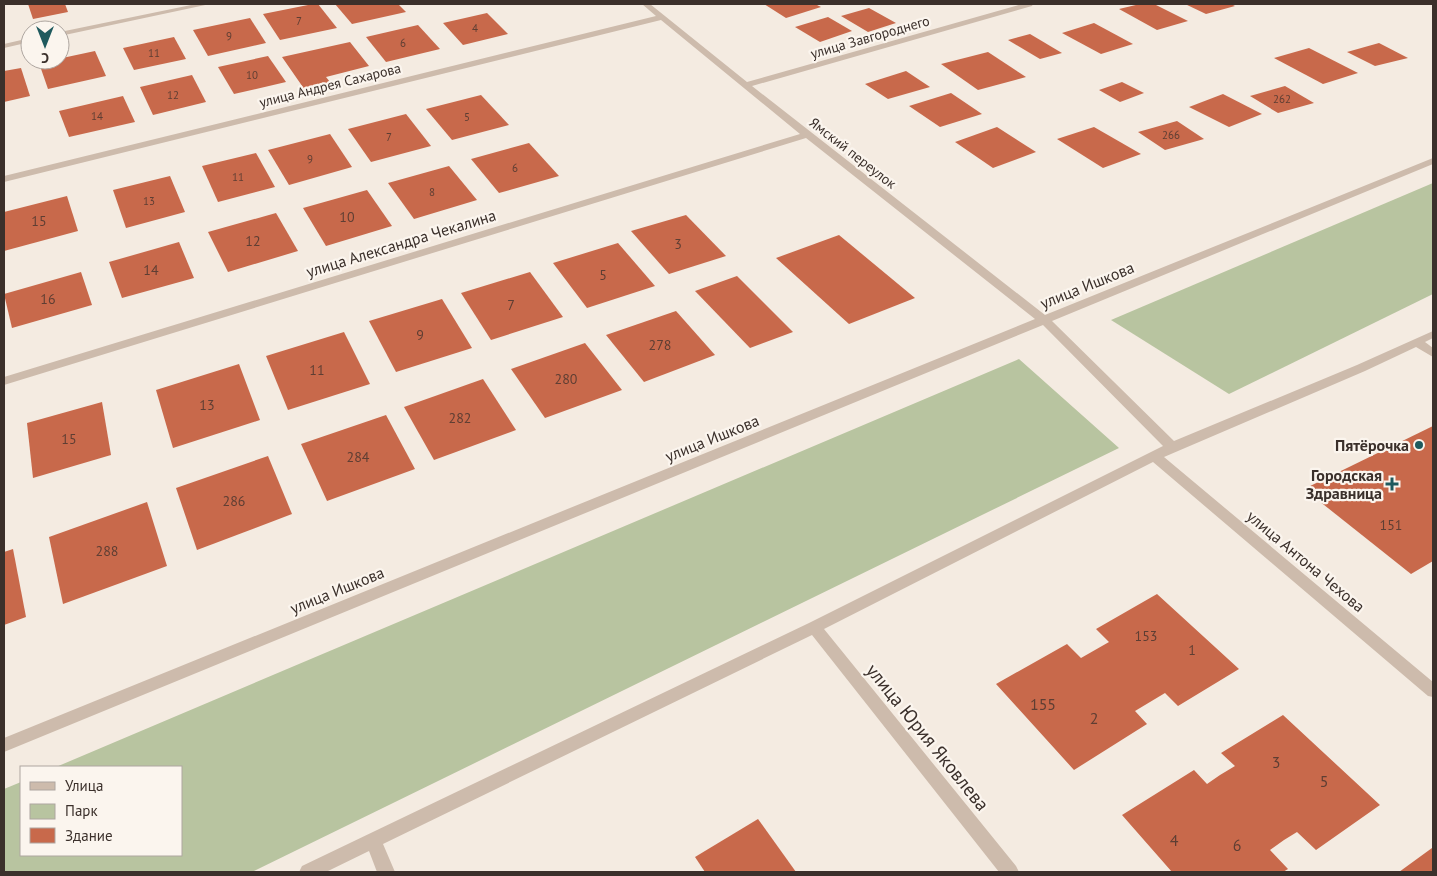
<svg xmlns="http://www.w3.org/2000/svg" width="1437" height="876" viewBox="0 0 1437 876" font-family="'PT Sans',sans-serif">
<rect width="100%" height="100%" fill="#f4ebe1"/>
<g fill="#b8c4a0">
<polygon points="1433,183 1433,294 1229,394 1111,320"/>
<polygon points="1019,359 1119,448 252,872 4,872 4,789 21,782 21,855 181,855 181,767 56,767"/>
</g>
<g fill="#c8694b">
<polygon points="28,4 65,4 68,12 33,19"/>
<polygon points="313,4 318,4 337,28 280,40 263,14"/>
<polygon points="335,4 398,4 406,12 352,24"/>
<polygon points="764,4 815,4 821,7 786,18"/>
<polygon points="1140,4 1154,4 1188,21 1157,30 1119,9"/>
<polygon points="1185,4 1231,4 1235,6 1206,14"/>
<polygon points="869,8 896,23 868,32 841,16"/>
<polygon points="487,13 508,34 463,45 443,23"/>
<polygon points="828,17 852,31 820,42 795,27"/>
<polygon points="250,18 266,43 208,56 193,30"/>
<polygon points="1094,23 1133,44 1101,54 1062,33"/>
<polygon points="418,25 440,49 386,62 366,37"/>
<polygon points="1030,34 1062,53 1040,59 1008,40"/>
<polygon points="174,37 186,59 134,70 123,48"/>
<polygon points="350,42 369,66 326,77 334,87 307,93 282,57"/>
<polygon points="1379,43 1408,58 1375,66 1347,52"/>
<polygon points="1309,48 1358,73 1323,84 1274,58"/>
<polygon points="95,51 106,76 48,89 39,63"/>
<polygon points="988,52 1026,77 978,90 941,64"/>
<polygon points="268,56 286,82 234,94 218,67"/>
<polygon points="21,68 30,96 4,102 4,71"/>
<polygon points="906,71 930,87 888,99 865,84"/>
<polygon points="192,75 206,102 153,115 140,87"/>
<polygon points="1122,82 1144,93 1120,102 1099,90"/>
<polygon points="1285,86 1314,103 1278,113 1250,96"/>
<polygon points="951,93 982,114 940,127 909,106"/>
<polygon points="1223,94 1262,114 1229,127 1189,107"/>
<polygon points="481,95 509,125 452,140 426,109"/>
<polygon points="123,96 135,122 69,137 59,111"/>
<polygon points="406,114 431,146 371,162 348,129"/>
<polygon points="1177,121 1204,139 1165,150 1138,132"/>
<polygon points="997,127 1036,152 993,168 955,142"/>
<polygon points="1094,127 1141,154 1103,168 1057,139"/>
<polygon points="330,134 352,167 289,185 268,150"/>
<polygon points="529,143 559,176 499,193 471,159"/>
<polygon points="256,153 275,187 218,202 202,166"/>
<polygon points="449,166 477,200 414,219 388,183"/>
<polygon points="170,176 185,212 126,228 113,190"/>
<polygon points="367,190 392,226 326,246 303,208"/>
<polygon points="67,196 78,231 4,251 4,212"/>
<polygon points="276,213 298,251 228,272 208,232"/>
<polygon points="686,215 726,256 669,274 631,231"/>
<polygon points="839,235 915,298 849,324 776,258"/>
<polygon points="179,242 194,278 122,298 109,262"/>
<polygon points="618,243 655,286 587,308 553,263"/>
<polygon points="81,272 92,305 12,328 4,294"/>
<polygon points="530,272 563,317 491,340 461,293"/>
<polygon points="737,276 793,332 750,348 695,291"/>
<polygon points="442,299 472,348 396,372 369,321"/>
<polygon points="676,311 715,355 644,382 606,335"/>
<polygon points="344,332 370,384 288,410 266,356"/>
<polygon points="585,343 622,390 545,418 511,369"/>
<polygon points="239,364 260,420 173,448 156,390"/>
<polygon points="483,379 516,430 434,460 404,407"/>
<polygon points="102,402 111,455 33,478 27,423"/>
<polygon points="386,415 415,469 327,501 301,444"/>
<polygon points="1433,426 1433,561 1411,574 1304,489"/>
<polygon points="268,456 292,514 197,550 176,488"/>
<polygon points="147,502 167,566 63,604 49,537"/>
<polygon points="13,549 26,617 4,625 4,552"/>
<polygon points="1157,594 1239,669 1178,706 1165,693 1135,711 1147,724 1074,770 996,684 1067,644 1081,658 1109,642 1096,629"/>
<polygon points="1283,715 1380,805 1316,850 1297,832 1284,840 1270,850 1288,869 1283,872 1172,872 1122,815 1194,770 1207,784 1220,775 1235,766 1221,753"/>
<polygon points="758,819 796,872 705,872 695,857"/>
<polygon points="1432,848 1433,872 1399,872"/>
</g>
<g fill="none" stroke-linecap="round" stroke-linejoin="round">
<g fill="#cdbbac" fill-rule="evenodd">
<polygon points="196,4 210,4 60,36 60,32"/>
<polygon points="642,4 650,4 747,82 1022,4 1033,4 1032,6 752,86 1045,315 1433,158 1433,164 1052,321 1174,441 1357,365 1433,331 1433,338 1425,342 1433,348 1433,357 1416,347 1365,371 1164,457 1433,682 1433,697 1428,696 1153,462 824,629 1016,866 1019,872 999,872 812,635 383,844 395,872 377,872 369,851 326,872 299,872 302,866 809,623 1163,446 1043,325 4,752 4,738 1035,319 806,138 4,385 4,377 800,134 661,20 4,182 4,176 656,16"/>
<polygon points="30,38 30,42 4,48 4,44"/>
</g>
</g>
<g fill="#1f5a5e" stroke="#fbf5ee" stroke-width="2">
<circle cx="1419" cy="445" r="5"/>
<path d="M1389.5 476.5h5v5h5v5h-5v5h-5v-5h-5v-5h5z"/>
</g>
<g text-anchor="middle" stroke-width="4.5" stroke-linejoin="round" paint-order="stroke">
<g font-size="11" fill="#5e3e33">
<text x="299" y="25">7</text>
<text x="475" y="32">4</text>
<text x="229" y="40">9</text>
<text x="403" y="47">6</text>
<text x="154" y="57">11</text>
<text x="252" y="79">10</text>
<text x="173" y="99">12</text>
<text x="1282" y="103">262</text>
<text x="97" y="120">14</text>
<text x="467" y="121">5</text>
<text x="1171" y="139">266</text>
<text x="389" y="141">7</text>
<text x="310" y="163">9</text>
<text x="515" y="172">6</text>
<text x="238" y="181">11</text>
<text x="432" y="196">8</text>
<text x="149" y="205">13</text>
</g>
<g font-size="14" fill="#3b302b" stroke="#fbf5ee">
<text transform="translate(870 37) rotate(-16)" y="5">улица Завгороднего</text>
<text transform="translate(330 85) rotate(-14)" y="5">улица Андрея Сахарова</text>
<text transform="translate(853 153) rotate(38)" y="5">Ямский переулок</text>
</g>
<g font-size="14" fill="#5e3e33">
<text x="347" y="222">10</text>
<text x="39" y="226">15</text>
<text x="253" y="246">12</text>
<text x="678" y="249">3</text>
<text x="151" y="275">14</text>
<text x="603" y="280">5</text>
<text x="48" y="304">16</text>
<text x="511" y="310">7</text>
<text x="420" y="340">9</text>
<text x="660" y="350">278</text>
<text x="317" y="375">11</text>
<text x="566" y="384">280</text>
<text x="207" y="410">13</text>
<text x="460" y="423">282</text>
<text x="69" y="444">15</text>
<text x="358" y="462">284</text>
<text x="234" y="506">286</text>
<text x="1391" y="530">151</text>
<text x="107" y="556">288</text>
<text x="1146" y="641">153</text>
<text x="1192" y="655">1</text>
</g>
<g font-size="16" fill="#3b302b" stroke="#fbf5ee">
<text transform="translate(401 243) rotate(-17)" y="6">улица Александра Чекалина</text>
<text transform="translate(1087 285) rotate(-22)" y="6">улица Ишкова</text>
<text transform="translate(712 438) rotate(-22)" y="6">улица Ишкова</text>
<text transform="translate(1306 561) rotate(40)" y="6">улица Антона Чехова</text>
<text transform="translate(337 590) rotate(-22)" y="6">улица Ишкова</text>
</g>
<g font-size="16" font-weight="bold" fill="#3b302b" stroke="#fbf5ee" text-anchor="end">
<text x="1409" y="451">Пятёрочка</text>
<text x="1382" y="481">Городская<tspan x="1382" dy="18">Здравница</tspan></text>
</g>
<g font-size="16" fill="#5e3e33">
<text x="1043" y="710">155</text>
<text x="1094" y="724">2</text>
<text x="1276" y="768">3</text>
<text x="1324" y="787">5</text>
<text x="1174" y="846">4</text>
<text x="1237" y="851">6</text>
</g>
<g font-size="19" fill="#3b302b" stroke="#fbf5ee">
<text transform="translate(928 737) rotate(51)" y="7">улица Юрия Яковлева</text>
</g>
</g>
<rect width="1437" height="876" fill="none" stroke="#3b302b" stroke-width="10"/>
<rect x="20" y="766" width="162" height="90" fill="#fbf5ee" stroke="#aea6a0"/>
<rect x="30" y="782" width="25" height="8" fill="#cdbbac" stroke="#aea6a0"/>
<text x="65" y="791" font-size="15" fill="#3b302b">Улица</text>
<rect x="30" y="804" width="25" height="15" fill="#b8c4a0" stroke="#aea6a0"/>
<text x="65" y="816" font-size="15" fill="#3b302b">Парк</text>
<rect x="30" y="828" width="25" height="15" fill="#c8694b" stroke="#aea6a0"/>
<text x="65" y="841" font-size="15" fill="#3b302b">Здание</text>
<g transform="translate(45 45) rotate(180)"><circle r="24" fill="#fbf5ee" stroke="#aea6a0"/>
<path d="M0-4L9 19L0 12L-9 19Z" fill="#1f5a5e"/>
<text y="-8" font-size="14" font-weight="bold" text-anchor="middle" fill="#3b302b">С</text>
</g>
</svg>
